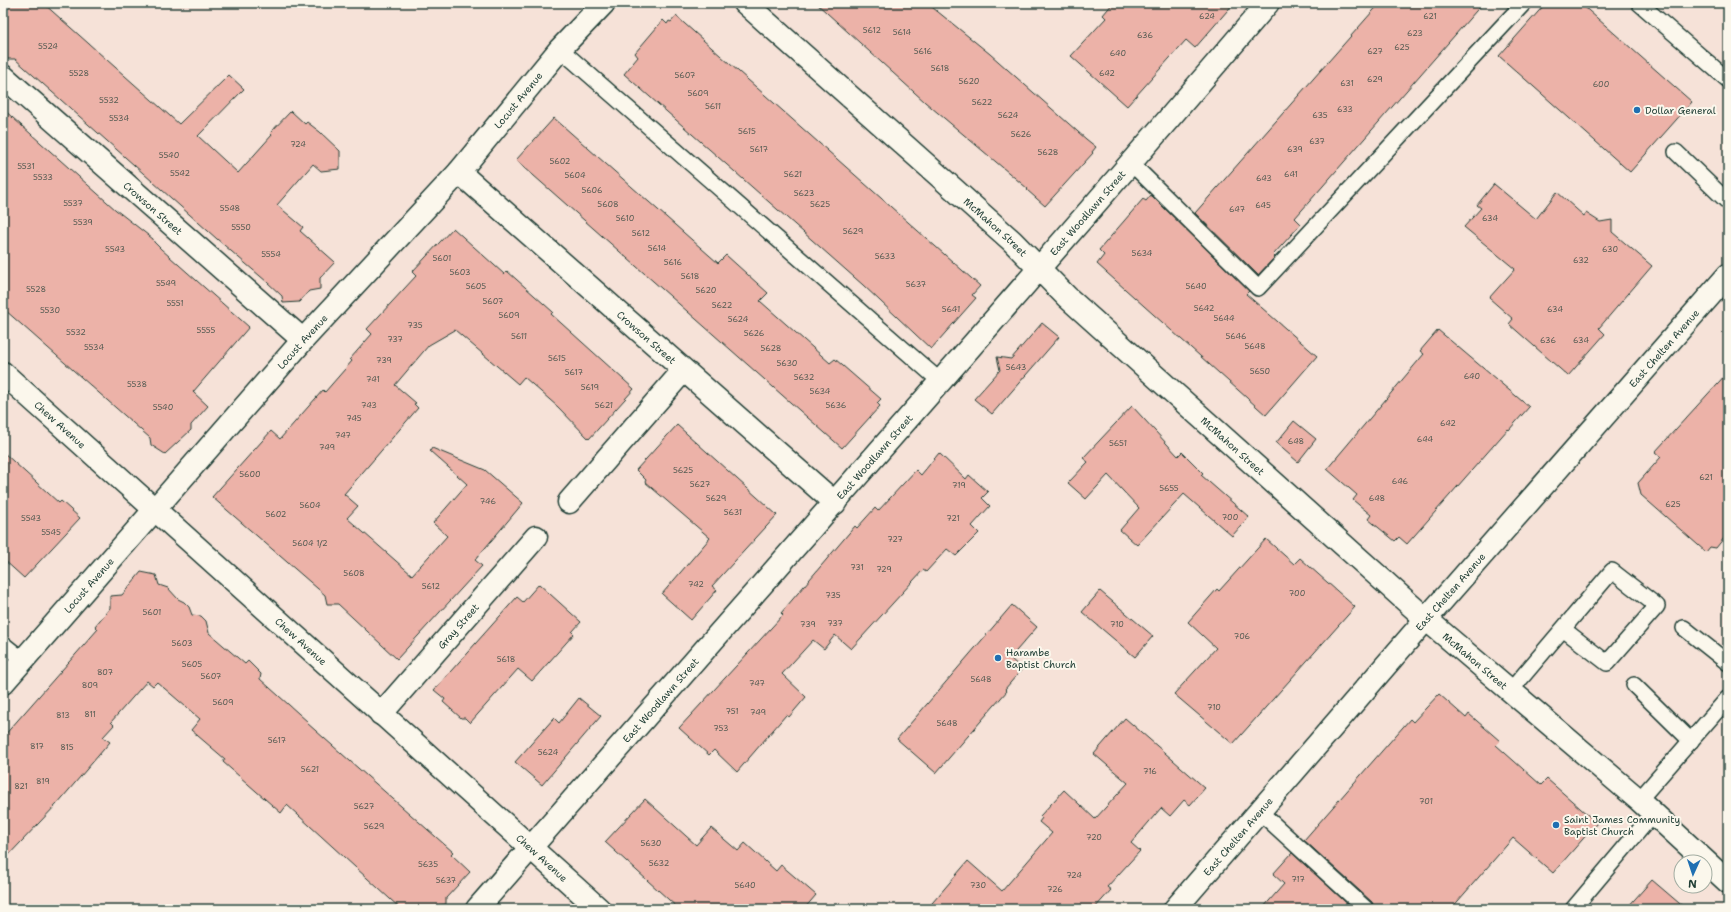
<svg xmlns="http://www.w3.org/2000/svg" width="1731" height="912" viewBox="0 0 1731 912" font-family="'Shantell Sans',sans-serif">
<rect width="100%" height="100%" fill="#f6e2d8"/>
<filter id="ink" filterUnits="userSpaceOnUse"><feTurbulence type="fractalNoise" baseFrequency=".025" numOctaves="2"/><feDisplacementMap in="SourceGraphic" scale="8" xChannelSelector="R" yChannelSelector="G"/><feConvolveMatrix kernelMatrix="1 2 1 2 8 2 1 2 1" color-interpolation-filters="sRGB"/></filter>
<g filter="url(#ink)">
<g fill="#ecb2a8" stroke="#1f3d34">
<polygon points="3,3 43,3 179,124 229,75 244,89 198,136 238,173 272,135 270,133 291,111 305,124 307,122 320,132 340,151 340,169 321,171 313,164 277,205 303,227 300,231 335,262 320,278 320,289 309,291 299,302 283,303 282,296 267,282 217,239 15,59 3,59"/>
<polygon points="816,3 927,3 990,54 1086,139 1096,147 1092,152 1093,153 1045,206 1027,190 1028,189 925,102"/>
<polygon points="1113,3 1234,3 1195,48 1186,40 1127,106 1071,56 1106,18 1103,15"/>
<polygon points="1380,3 1483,3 1295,218 1301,224 1273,255 1275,257 1258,275 1195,213"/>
<polygon points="1546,3 1580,3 1692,102 1630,172 1499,56"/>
<polygon points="676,16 980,286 972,295 976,298 931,349 863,285 624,74 638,57 635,53 663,20 667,24 669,21 671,22"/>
<polygon points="3,109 116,210 153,239 154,242 161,249 249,327 193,392 208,406 191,425 191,430 165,454 151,445 150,438 5,310 8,306 3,301"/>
<polygon points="554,118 718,263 726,255 768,293 760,301 830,363 835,359 881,399 877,403 880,406 842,448 516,160"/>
<polygon points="1494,184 1536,219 1557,192 1584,216 1586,213 1600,222 1612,220 1612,232 1652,266 1599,328 1605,334 1568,376 1509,324 1513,319 1489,298 1515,269 1464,227 1481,208 1477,205"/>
<polygon points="1151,195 1249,291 1246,294 1317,356 1266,415 1097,264 1104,255 1099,250 1143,199 1146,201"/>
<polygon points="453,228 504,274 507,271 553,312 551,314 634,389 589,439 558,407 524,377 518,384 455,330 429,345 395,385 416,403 414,404 418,408 344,494 358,506 347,518 412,575 447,536 433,523 467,484 430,451 432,448 485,470 523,503 475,560 482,566 397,659 338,604 327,604 325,595 212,497 271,431 280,439 323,390 325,392 352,361 350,359 372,334 367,329 416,276 412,272"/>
<polygon points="1042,323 1059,337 992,414 974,399 1000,370 997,357 1011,359"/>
<polygon points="1438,330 1529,407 1509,430 1508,429 1407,544 1399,537 1395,541 1368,519 1371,515 1353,500 1357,495 1327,469 1424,354 1420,351"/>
<polygon points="1728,372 1728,533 1716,548 1710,547 1706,552 1641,495 1638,483 1661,457 1655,452"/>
<polygon points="1132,406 1178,456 1182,452 1203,473 1201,475 1249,517 1232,536 1184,494 1137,545 1120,530 1139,508 1108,475 1086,499 1068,483 1088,462 1083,458"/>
<polygon points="1294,421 1316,439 1298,462 1276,443"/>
<polygon points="677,425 777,515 712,586 717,590 691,620 662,594 710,538 645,482 646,480 636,470"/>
<polygon points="3,452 59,503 61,501 80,518 24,578 3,559"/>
<polygon points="939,453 966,479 969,475 988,492 982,498 990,506 972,526 979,533 956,556 947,549 926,572 923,570 851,649 835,635 824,649 813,640 782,674 806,697 789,717 786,715 737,772 714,750 709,755 679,728 783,615 781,613 855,526 857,528 875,508 878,511 916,470 921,475"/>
<polygon points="1266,539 1294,564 1300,558 1355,607 1233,744 1174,694 1216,648 1188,622 1217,589 1219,591"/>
<polygon points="141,572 156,575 159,585 168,588 178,599 184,602 189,607 192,615 201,616 206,621 209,633 245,664 248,661 261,674 260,679 308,722 307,723 453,852 451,854 470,872 446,898 446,904 436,906 433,909 401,909 287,805 281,813 223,762 225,759 191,730 200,719 157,682 153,686 147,681 111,722 114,725 103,737 110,742 57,804 3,861 3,737 98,629 95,626 110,608 110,596 122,595"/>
<polygon points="539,584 581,622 572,632 574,634 532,681 518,669 470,723 465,718 461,718 443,702 445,699 434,690 517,597 523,602"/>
<polygon points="1100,591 1153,636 1135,657 1082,612"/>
<polygon points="1012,605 1037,627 1010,658 1022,669 1005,689 1007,691 936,773 897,739"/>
<polygon points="1439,694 1466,718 1469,714 1500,741 1496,745 1541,785 1547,779 1597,823 1553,873 1513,838 1451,909 1375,909 1372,902 1304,840 1410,719 1413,722"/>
<polygon points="579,698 601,716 542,785 515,762 554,718 559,723"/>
<polygon points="1125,718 1205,788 1190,805 1184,800 1170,816 1161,808 1131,843 1140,851 1107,887 1111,890 1094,909 927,909 968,861 1002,891 1052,833 1039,822 1042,818 1040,816 1064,790 1095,819 1128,783 1094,754"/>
<polygon points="645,799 696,845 711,828 738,851 745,843 776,871 781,865 816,895 804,909 679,909 605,842"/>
<polygon points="1292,853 1353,909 1262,909 1284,884 1273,874"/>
<polygon points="1652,880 1686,909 1626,909"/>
</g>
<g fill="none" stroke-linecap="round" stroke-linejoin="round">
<g stroke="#1f3d34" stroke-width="18">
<g id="service">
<polyline points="1639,3 1728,80"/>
<polyline points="560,49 941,382"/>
<polyline points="1676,152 1728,202"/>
<polyline points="1131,163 1258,288 1524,3"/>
<polyline points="1684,628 1728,663"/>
<polyline points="3,644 23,660"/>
<polyline points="1634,685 1691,741"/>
<polyline points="1511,690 1612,571 1657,606 1607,663 1563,629"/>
<polyline points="1639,800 1728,698"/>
<polyline points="1259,811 1366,909"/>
<polyline points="1573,909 1653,814"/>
</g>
</g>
<g stroke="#1f3d34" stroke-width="25">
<g id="minor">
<path id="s1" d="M745 3 1012 241 1067 297 1426 619 1639 800 1728 882"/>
<path id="s2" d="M3 76 303 340"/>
<path id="s3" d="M459 172 835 503"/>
<polyline points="569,502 683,371"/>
<path id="s4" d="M3 683 303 340 459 172 560 49 604 3"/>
<path id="s5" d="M381 714 536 537"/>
<path id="s6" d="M477 909C741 607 1008 308 1268 3"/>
</g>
</g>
<g stroke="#1f3d34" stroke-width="25">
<g id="tertiary">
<path id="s7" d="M3 373 599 909"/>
<path id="s8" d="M1175 909 1426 619 1728 275"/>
</g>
</g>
<use href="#service" stroke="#fbf7ec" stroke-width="15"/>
<use href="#minor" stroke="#fbf7ec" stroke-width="22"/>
<use href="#tertiary" stroke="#fbf7ec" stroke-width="22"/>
</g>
</g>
<g fill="#1f6fb2" stroke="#fbf7ec" stroke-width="1.5">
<circle cx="1637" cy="110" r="4"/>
<circle cx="998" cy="658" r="4"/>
<circle cx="1556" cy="825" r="4"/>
</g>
<g text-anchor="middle" stroke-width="4" stroke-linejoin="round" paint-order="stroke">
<g font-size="8" fill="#525a51">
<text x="1207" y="19">624</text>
<text x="1430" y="19">621</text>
<text x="872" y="33">5612</text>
<text x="902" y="35">5614</text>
<text x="1415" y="36">623</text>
<text x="1145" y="38">636</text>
<text x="48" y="49">5524</text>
<text x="1402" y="50">625</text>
<text x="923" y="54">5616</text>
<text x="1375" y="54">627</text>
<text x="1118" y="56">640</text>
<text x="940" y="71">5618</text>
<text x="79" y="76">5528</text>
<text x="1107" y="76">642</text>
<text x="685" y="78">5607</text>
<text x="1375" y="82">629</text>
<text x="969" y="84">5620</text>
<text x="1347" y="86">631</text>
<text x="1601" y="87">600</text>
<text x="698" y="96">5609</text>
<text x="109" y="103">5532</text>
<text x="982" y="105">5622</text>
<text x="713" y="109">5611</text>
<text x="1345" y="112">633</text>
<text x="1008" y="118">5624</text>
<text x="1320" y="118">635</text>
<text x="119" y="121">5534</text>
<text x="747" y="134">5615</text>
<text x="1021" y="137">5626</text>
<text x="1317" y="144">637</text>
<text x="298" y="147">724</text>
<text x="759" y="152">5617</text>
<text x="1295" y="152">639</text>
<text x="1048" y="155">5628</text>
<text x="169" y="158">5540</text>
<text x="560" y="164">5602</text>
<text x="26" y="169">5531</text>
<text x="180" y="176">5542</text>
<text x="793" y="177">5621</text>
<text x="1291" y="177">641</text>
<text x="575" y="178">5604</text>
<text x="43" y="180">5533</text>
<text x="1264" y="181">643</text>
<text x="592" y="193">5606</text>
<text x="804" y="196">5623</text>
<text x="73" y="206">5537</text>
<text x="608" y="207">5608</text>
<text x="820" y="207">5625</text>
<text x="1263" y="208">645</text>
<text x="230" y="211">5548</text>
<text x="1237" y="212">647</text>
<text x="625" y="221">5610</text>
<text x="1490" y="221">634</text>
<text x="83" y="225">5539</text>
<text x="241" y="230">5550</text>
<text x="853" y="234">5629</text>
<text x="641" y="236">5612</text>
<text x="657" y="251">5614</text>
<text x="115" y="252">5543</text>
<text x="1610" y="252">630</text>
<text x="1142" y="256">5634</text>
<text x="271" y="257">5554</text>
<text x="885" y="259">5633</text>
<text x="442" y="261">5601</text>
<text x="1581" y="263">632</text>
<text x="673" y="265">5616</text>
<text x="460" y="275">5603</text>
<text x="690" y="279">5618</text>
<text x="166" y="286">5549</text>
<text x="916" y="287">5637</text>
<text x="476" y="289">5605</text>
<text x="1196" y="289">5640</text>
<text x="36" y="292">5528</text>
<text x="706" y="293">5620</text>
<text x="493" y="304">5607</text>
<text x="175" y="306">5551</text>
<text x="722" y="308">5622</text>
<text x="1204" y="311">5642</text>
<text x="951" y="312">5641</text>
<text x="1555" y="312">634</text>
<text x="50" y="313">5530</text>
<text x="509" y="318">5609</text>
<text x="1224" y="321">5644</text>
<text x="738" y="322">5624</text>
<text x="415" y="328">735</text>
<text x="206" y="333">5555</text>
<text x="76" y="335">5532</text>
<text x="754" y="336">5626</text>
<text x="519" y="339">5611</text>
<text x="1236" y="339">5646</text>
<text x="395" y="342">737</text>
<text x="1548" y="343">636</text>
<text x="1581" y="343">634</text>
<text x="1255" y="349">5648</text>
<text x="94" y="350">5534</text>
<text x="771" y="351">5628</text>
<text x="557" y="361">5615</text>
<text x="384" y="363">739</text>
<text x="787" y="366">5630</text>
<text x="1016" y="370">5643</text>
<text x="1260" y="374">5650</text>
<text x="574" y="375">5617</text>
<text x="1472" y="379">640</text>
<text x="804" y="380">5632</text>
<text x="373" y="382">741</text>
<text x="137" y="387">5538</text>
<text x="590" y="390">5619</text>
<text x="820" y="394">5634</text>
<text x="369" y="408">743</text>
<text x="604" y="408">5621</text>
<text x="836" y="408">5636</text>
<text x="163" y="410">5540</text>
<text x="354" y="421">745</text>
<text x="1448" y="426">642</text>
<text x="343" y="438">747</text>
<text x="1425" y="442">644</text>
<text x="1296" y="444">648</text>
<text x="1118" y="446">5651</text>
<text x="327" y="450">749</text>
<text x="683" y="473">5625</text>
<text x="250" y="477">5600</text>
<text x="1706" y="480">621</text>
<text x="1400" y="484">646</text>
<text x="700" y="487">5627</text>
<text x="959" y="488">719</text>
<text x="1169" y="491">5655</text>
<text x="716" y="501">5629</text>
<text x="1377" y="501">648</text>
<text x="488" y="504">746</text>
<text x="1673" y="507">625</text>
<text x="310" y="508">5604</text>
<text x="733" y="515">5631</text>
<text x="276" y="517">5602</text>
<text x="1230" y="520">700</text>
<text x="31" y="521">5543</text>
<text x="953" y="521">721</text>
<text x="51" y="535">5545</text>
<text x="895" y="542">727</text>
<text x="310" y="546">5604 1/2</text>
<text x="857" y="570">731</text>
<text x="884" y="572">729</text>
<text x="354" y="576">5608</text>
<text x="696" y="587">742</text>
<text x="431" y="589">5612</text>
<text x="1297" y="596">700</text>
<text x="833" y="598">735</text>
<text x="152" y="615">5601</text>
<text x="835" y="626">737</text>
<text x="808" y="627">739</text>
<text x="1117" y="627">710</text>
<text x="1242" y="639">706</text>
<text x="182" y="646">5603</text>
<text x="506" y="662">5618</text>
<text x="192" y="667">5605</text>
<text x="105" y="675">807</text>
<text x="211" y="679">5607</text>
<text x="981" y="682">5648</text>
<text x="757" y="686">747</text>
<text x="90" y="688">809</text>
<text x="223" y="705">5609</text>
<text x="1214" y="710">710</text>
<text x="732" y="714">751</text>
<text x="758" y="715">749</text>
<text x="90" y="717">811</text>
<text x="63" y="718">813</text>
<text x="947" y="726">5648</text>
<text x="721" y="731">753</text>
<text x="277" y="743">5617</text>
<text x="37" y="749">817</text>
<text x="67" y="750">815</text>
<text x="548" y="755">5624</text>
<text x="310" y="772">5621</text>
<text x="1150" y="774">716</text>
<text x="43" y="784">819</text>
<text x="21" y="789">821</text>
<text x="1426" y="804">701</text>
<text x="364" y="809">5627</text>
<text x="374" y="829">5629</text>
<text x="1094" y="840">720</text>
<text x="651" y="846">5630</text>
<text x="659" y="866">5632</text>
<text x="428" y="867">5635</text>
<text x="1074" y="878">724</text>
<text x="1298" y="882">717</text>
<text x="446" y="883">5637</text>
<text x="745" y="888">5640</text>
<text x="978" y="888">730</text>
<text x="1055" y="892">726</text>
</g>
<g font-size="10" fill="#1f3d34" stroke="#fbf7ec">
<text dy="4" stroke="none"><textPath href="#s4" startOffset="778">Locust Avenue</textPath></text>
<text dy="4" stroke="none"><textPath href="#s2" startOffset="200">Crowson Street</textPath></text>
<text dy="4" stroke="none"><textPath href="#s6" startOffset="926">East Woodlawn Street</textPath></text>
<text dy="4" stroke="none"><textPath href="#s1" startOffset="336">McMahon Street</textPath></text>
<text dy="4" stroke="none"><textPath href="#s3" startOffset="250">Crowson Street</textPath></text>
<text dy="4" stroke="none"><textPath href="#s4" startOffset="454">Locust Avenue</textPath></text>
<text dy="4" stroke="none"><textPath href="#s8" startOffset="744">East Chelten Avenue</textPath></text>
<text dy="4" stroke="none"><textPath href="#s7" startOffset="77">Chew Avenue</textPath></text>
<text dy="4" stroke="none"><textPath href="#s1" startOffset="659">McMahon Street</textPath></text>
<text dy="4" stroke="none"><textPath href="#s6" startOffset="602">East Woodlawn Street</textPath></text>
<text dy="4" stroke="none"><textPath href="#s4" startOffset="130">Locust Avenue</textPath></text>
<text dy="4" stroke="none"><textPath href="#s8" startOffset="420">East Chelten Avenue</textPath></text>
<text dy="4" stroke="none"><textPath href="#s5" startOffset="117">Gray Street</textPath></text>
<text dy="4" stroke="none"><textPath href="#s7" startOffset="401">Chew Avenue</textPath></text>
<text dy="4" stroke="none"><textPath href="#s1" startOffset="983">McMahon Street</textPath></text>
<text dy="4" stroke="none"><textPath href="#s6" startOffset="278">East Woodlawn Street</textPath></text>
<text dy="4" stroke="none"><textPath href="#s8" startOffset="96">East Chelten Avenue</textPath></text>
<text dy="4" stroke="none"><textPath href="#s7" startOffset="725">Chew Avenue</textPath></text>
</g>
<g font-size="10" fill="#1f3d34" stroke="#fbf7ec" text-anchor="start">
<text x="1645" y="114">Dollar General</text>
<text x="1006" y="656">Harambe<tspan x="1006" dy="12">Baptist Church</tspan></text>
<text x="1564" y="823">Saint James Community<tspan x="1564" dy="12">Baptist Church</tspan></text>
</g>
</g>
<rect width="1731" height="912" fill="none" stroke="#fbf7ec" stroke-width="16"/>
<rect x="8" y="8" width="1715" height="896" fill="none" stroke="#1f3d34" stroke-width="1.5" filter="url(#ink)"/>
<g transform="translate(1693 874) rotate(183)"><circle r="19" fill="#fbf7ec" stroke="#a3ada2"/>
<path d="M0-3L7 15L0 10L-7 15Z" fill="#1f6fb2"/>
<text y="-6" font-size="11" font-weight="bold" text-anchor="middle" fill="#1f3d34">N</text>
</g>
</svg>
